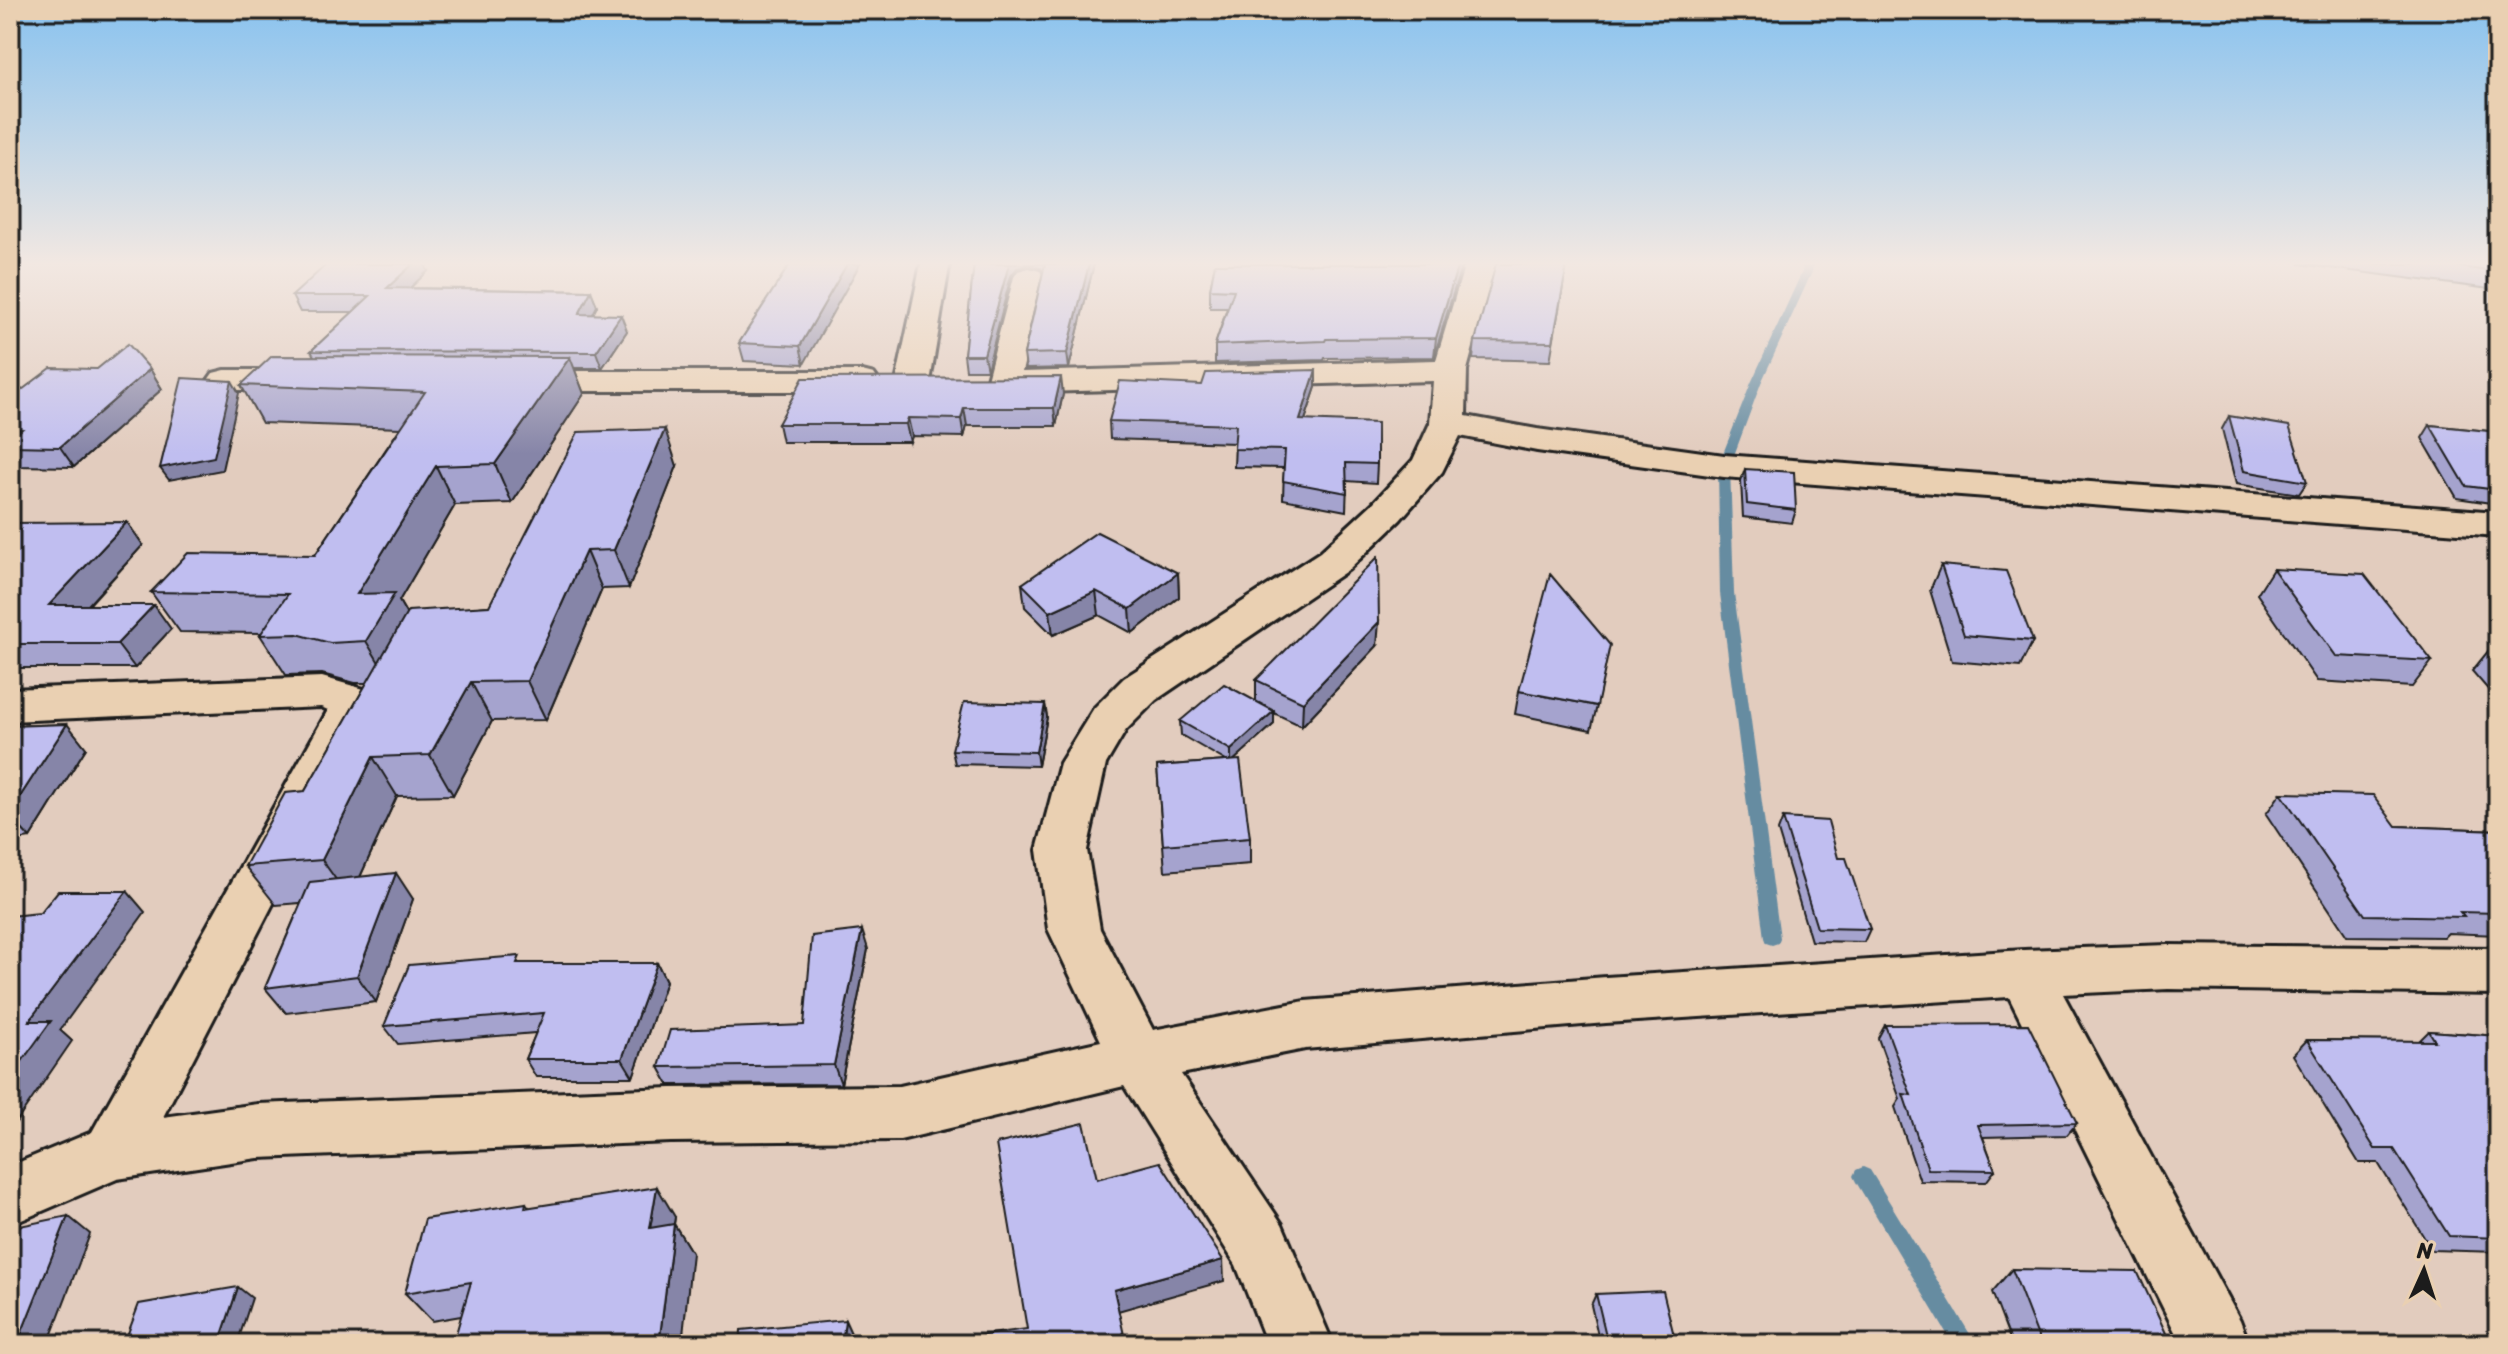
<svg xmlns="http://www.w3.org/2000/svg" width="2508" height="1354" viewBox="0 0 2508 1354" font-family="Sriracha,sans-serif">
<rect width="100%" height="100%" fill="#e2ccbe"/>
<filter id="ink" filterUnits="userSpaceOnUse"><feTurbulence type="fractalNoise" baseFrequency=".0125" numOctaves="2"/><feDisplacementMap in="SourceGraphic" scale="16" xChannelSelector="R" yChannelSelector="G"/><feConvolveMatrix kernelMatrix="1 2 1 2 8 2 1 2 1" color-interpolation-filters="sRGB"/></filter>
<g filter="url(#ink)">
<g fill="none" stroke-linecap="round" stroke-linejoin="round">
<g fill="#668ca1" fill-rule="evenodd">
<polygon points="1803,264 1813,264 1812,272 1761,383 1730,466 1734,593 1780,938 1778,943 1772,945 1766,943 1764,938 1720,593 1718,466 1751,383 1802,272"/>
<polygon points="1863,1167 1870,1170 1976,1344 1953,1344 1856,1182 1853,1176 1856,1170"/>
</g>
<g stroke="#1c1c1c" stroke-width="6">
<g id="minor">
<polygon points="921,264 947,264 949,267 930,382 925,389 913,392 901,389 896,382"/>
<polygon points="1465,264 1495,264 1467,370 1466,416 1537,429 1724,455 2498,512 2498,536 1724,477 1537,451 1460,436 1442,472 1400,520 1348,570 1156,700 1126,730 1106,764 1087,850 1100,929 1153,1030 1305,1001 1606,977 2024,950 2168,945 2498,948 2498,994 2168,989 2063,994 2240,1320 2249,1344 2181,1344 2009,997 1606,1023 1305,1049 1181,1074 1282,1224 1333,1344 1267,1344 1236,1265 1124,1086 900,1140 671,1142 258,1158 117,1179 10,1225 10,1166 92,1132 328,710 321,707 10,721 10,689 322,677 371,691 377,702 163,1117 258,1104 671,1088 900,1086 1101,1041 1048,929 1037,850 1060,763 1094,708 1124,678 1320,552 1372,504 1413,460 1430,423 1433,381 1003,393 991,390 986,383 1014,277 1018,271 1029,268 1040,271 1044,277 1022,372 1436,360"/>
<polygon points="225,370 306,370 318,373 323,380 318,387 306,390 225,390 213,387 208,380 213,373"/>
<polygon points="519,371 862,371 874,374 879,381 874,388 862,391 519,391 507,388 502,381 507,374"/>
</g>
</g>
<use href="#minor" fill="#ead0b2" fill-rule="evenodd"/>
</g>
<g fill="#a5a3ce" stroke="#1c1c1c" stroke-width="2">
<polygon points="790,264 804,364 744,361 739,343"/>
<polygon points="974,264 1094,264 1069,368 1026,369 1024,354 1043,272 1041,268 1028,265 1017,268 1011,276 987,370 966,370 964,355"/>
<polygon points="1215,264 1462,264 1434,357 1325,358 1324,360 1215,363 1215,345 1227,308 1210,308 1210,289"/>
<polygon points="1567,264 1550,361 1473,359 1475,341"/>
<polygon points="2299,264 2498,264 2498,290"/>
<polygon points="428,271 410,288 591,291 597,306 593,314 627,331 602,368 574,368 584,394 512,503 455,505 399,601 406,613 489,606 677,466 629,588 602,589 546,720 492,721 453,795 397,796 360,877 413,899 376,1002 286,1013 265,988 301,903 276,905 245,866 305,791 367,683 355,683 322,674 286,675 260,635 262,633 180,632 151,592 315,555 400,428 262,423 241,385 314,356 311,351 353,312 300,312 292,296"/>
<polygon points="150,369 162,389 74,467 16,466 10,458 10,399"/>
<polygon points="1202,385 1316,387 1305,420 1377,464 1376,483 1347,481 1346,511 1283,499 1284,468 1234,467 1235,443 1110,439 1109,421"/>
<polygon points="1063,394 1056,426 967,426 964,437 912,436 910,442 782,442 778,424"/>
<polygon points="2229,416 2307,482 2299,494 2236,484 2222,429"/>
<polygon points="2430,425 2498,432 2498,504 2457,498 2422,438"/>
<polygon points="1745,469 1796,510 1792,523 1743,517 1741,481"/>
<polygon points="10,523 143,545 89,605 171,629 135,668 10,668"/>
<polygon points="1941,565 2033,641 2020,667 1952,661 1930,590"/>
<polygon points="2273,569 2432,661 2412,687 2317,681 2257,594"/>
<polygon points="1178,573 1179,597 1132,633 1099,615 1053,635 1025,607 1022,584"/>
<polygon points="2493,645 2498,645 2498,701 2472,671"/>
<polygon points="1377,646 1302,726 1274,713 1274,724 1234,760 1250,838 1250,864 1165,871 1157,766 1226,761 1181,735 1180,721 1256,701 1256,680"/>
<polygon points="1519,691 1597,706 1591,730 1515,714"/>
<polygon points="1045,704 1047,717 1038,766 955,764 952,750"/>
<polygon points="67,724 86,748 30,838 10,841 10,726"/>
<polygon points="2281,793 2396,826 2498,830 2498,935 2448,933 2444,937 2347,936 2266,814"/>
<polygon points="1783,818 1870,929 1864,942 1811,941 1778,831"/>
<polygon points="868,949 841,1084 669,1085 659,1067 804,1025"/>
<polygon points="524,963 657,963 666,981 633,1077 536,1077 525,1059 536,1033 398,1044 384,1026"/>
<polygon points="1885,1025 2077,1123 2067,1135 1983,1137 1995,1170 1986,1182 1920,1181 1895,1107 1900,1099 1878,1038"/>
<polygon points="2429,1031 2498,1036 2498,1252 2432,1250 2378,1163 2359,1163 2293,1055 2307,1040 2419,1041"/>
<polygon points="526,1203 530,1208 675,1217 674,1224 692,1253 461,1316 432,1321 405,1293"/>
<polygon points="2012,1269 2171,1344 2012,1344 1992,1292"/>
<polygon points="1596,1294 1676,1344 1600,1344 1591,1305"/>
</g>
<g fill="#8685a8" stroke="#1c1c1c" stroke-width="2">
<polygon points="413,264 425,264 428,271 394,303 387,288"/>
<polygon points="847,264 860,264 804,364 800,346"/>
<polygon points="1009,264 1028,264 1028,265 1017,268 1011,276 987,370 984,355"/>
<polygon points="1089,264 1094,264 1069,368 1067,353"/>
<polygon points="1458,264 1462,264 1434,357 1436,338"/>
<polygon points="591,291 597,306 585,330 579,314"/>
<polygon points="621,315 627,331 602,368 596,352"/>
<polygon points="570,357 584,394 512,503 495,464"/>
<polygon points="150,369 162,389 74,467 60,447"/>
<polygon points="1316,370 1316,387 1299,438 1300,420"/>
<polygon points="1061,377 1063,394 1056,426 1054,408"/>
<polygon points="232,381 239,393 222,470 169,480 160,468"/>
<polygon points="964,408 967,426 964,437 961,419"/>
<polygon points="908,418 912,436 910,442 906,424"/>
<polygon points="665,429 677,466 629,588 614,550"/>
<polygon points="436,466 455,505 399,601 417,633 390,681 366,641 357,594"/>
<polygon points="127,522 143,545 67,628 49,605"/>
<polygon points="586,551 602,589 546,720 527,681"/>
<polygon points="1178,573 1179,597 1132,633 1130,609"/>
<polygon points="1096,591 1099,615 1053,635 1050,612"/>
<polygon points="154,605 171,629 135,668 117,644"/>
<polygon points="1379,622 1377,646 1302,726 1303,702"/>
<polygon points="471,682 492,721 453,795 430,755"/>
<polygon points="1045,704 1047,717 1038,766 1036,752"/>
<polygon points="1274,711 1274,724 1231,763 1231,750"/>
<polygon points="67,724 86,748 30,838 10,816 10,812"/>
<polygon points="373,757 397,796 350,899 322,860"/>
<polygon points="396,873 413,899 376,1002 357,976"/>
<polygon points="127,891 145,912 60,1030 72,1041 10,1131 10,1078 29,1021"/>
<polygon points="862,930 868,949 841,1084 834,1065"/>
<polygon points="657,963 666,981 633,1077 622,1059"/>
<polygon points="657,1187 675,1217 669,1256 650,1228"/>
<polygon points="68,1216 90,1234 48,1344 17,1344"/>
<polygon points="674,1224 692,1253 682,1344 659,1344"/>
<polygon points="1223,1260 1224,1281 1118,1311 1114,1290"/>
<polygon points="238,1287 252,1298 237,1344 219,1344"/>
<polygon points="845,1320 854,1340 854,1344 842,1344"/>
</g>
<g fill="#c0bef0" stroke="#1c1c1c" stroke-width="2">
<polygon points="327,264 413,264 387,288 591,291 579,314 621,315 596,352 311,351 370,296 292,296"/>
<polygon points="790,264 847,264 800,346 739,343"/>
<polygon points="974,264 1009,264 984,355 964,355"/>
<polygon points="1045,264 1089,264 1067,353 1024,354"/>
<polygon points="1215,264 1458,264 1436,338 1326,339 1325,341 1215,345 1234,290 1210,289"/>
<polygon points="1496,264 1567,264 1553,342 1475,341"/>
<polygon points="2438,264 2498,264 2498,272"/>
<polygon points="128,344 150,369 60,447 10,446 10,439 22,429 10,429 10,399 51,368 97,369"/>
<polygon points="272,356 570,357 495,464 436,466 357,594 395,593 366,641 330,643 297,634 260,635 288,594 151,592 188,553 315,555 425,392 241,385"/>
<polygon points="1316,370 1300,420 1377,423 1377,464 1346,463 1347,493 1283,481 1285,450 1234,449 1236,425 1109,421 1120,381 1202,385 1206,373"/>
<polygon points="1061,377 1054,408 964,408 961,419 908,418 906,424 778,424 803,378"/>
<polygon points="182,378 232,381 214,457 160,468"/>
<polygon points="2229,416 2289,426 2307,482 2244,471"/>
<polygon points="2430,425 2498,432 2498,490 2466,486"/>
<polygon points="665,429 614,550 586,551 527,681 471,682 430,755 373,757 322,860 245,866 285,793 305,791 408,611 489,606 578,432"/>
<polygon points="1745,469 1794,472 1796,510 1747,504"/>
<polygon points="127,522 49,605 154,605 117,644 10,644 10,523"/>
<polygon points="1097,532 1178,573 1130,609 1096,591 1050,612 1022,584"/>
<polygon points="1378,557 1379,622 1303,702 1256,680"/>
<polygon points="1941,565 2006,571 2033,641 1964,635"/>
<polygon points="2273,569 2364,574 2432,661 2336,656"/>
<polygon points="1550,574 1610,645 1597,706 1519,691"/>
<polygon points="1224,684 1274,711 1231,750 1180,721"/>
<polygon points="964,702 1045,704 1036,752 952,750"/>
<polygon points="67,724 10,812 10,726"/>
<polygon points="1240,760 1250,838 1163,845 1157,766"/>
<polygon points="2281,793 2373,795 2396,826 2498,830 2498,913 2460,912 2464,917 2365,915"/>
<polygon points="1783,818 1828,821 1838,858 1846,858 1870,929 1817,928"/>
<polygon points="396,873 357,976 265,988 310,882"/>
<polygon points="58,891 127,891 29,1021 51,1021 10,1078 10,916 40,913"/>
<polygon points="862,930 834,1065 659,1067 670,1030 804,1025 812,936"/>
<polygon points="520,956 517,963 657,963 622,1059 525,1059 544,1013 384,1026 409,965"/>
<polygon points="2028,1024 2077,1123 1978,1125 1995,1170 1928,1169 1903,1094 1911,1095 1885,1025"/>
<polygon points="2429,1031 2498,1036 2498,1238 2449,1236 2394,1149 2375,1149 2307,1040 2435,1041"/>
<polygon points="1084,1123 1097,1179 1160,1162 1223,1260 1114,1290 1126,1344 919,1344 1027,1329 996,1144"/>
<polygon points="657,1187 650,1228 674,1224 659,1344 453,1344 471,1282 405,1293 425,1219 526,1203 525,1208"/>
<polygon points="68,1216 17,1344 10,1344 10,1228"/>
<polygon points="2012,1269 2137,1271 2171,1344 2041,1344"/>
<polygon points="238,1287 219,1344 124,1344 139,1304"/>
<polygon points="1663,1291 1676,1344 1608,1344 1596,1294"/>
<polygon points="845,1320 842,1344 740,1344 741,1330"/>
</g>
</g>
<linearGradient id="sky" x2="0" y2="1"><stop stop-color="#88c2ef"/><stop offset="0.58" stop-color="#f2e8e2"/><stop offset="1" stop-color="#f2e8e2" stop-opacity="0"/></linearGradient>
<rect width="2508" height="454" fill="url(#sky)"/>
<rect width="2508" height="1354" fill="none" stroke="#ead0b2" stroke-width="40"/>
<rect x="20" y="20" width="2468" height="1314" fill="none" stroke="#1c1c1c" stroke-width="3" filter="url(#ink)"/>
<g transform="translate(2424 1270) rotate(3)" stroke="#ead0b2" stroke-width="6" paint-order="stroke">
<path d="M0-6L14 30L0 20L-14 30Z" fill="#1c1c1c"/>
<text y="-12" font-size="22" font-weight="bold" text-anchor="middle" fill="#1c1c1c">N</text>
</g>
</svg>
